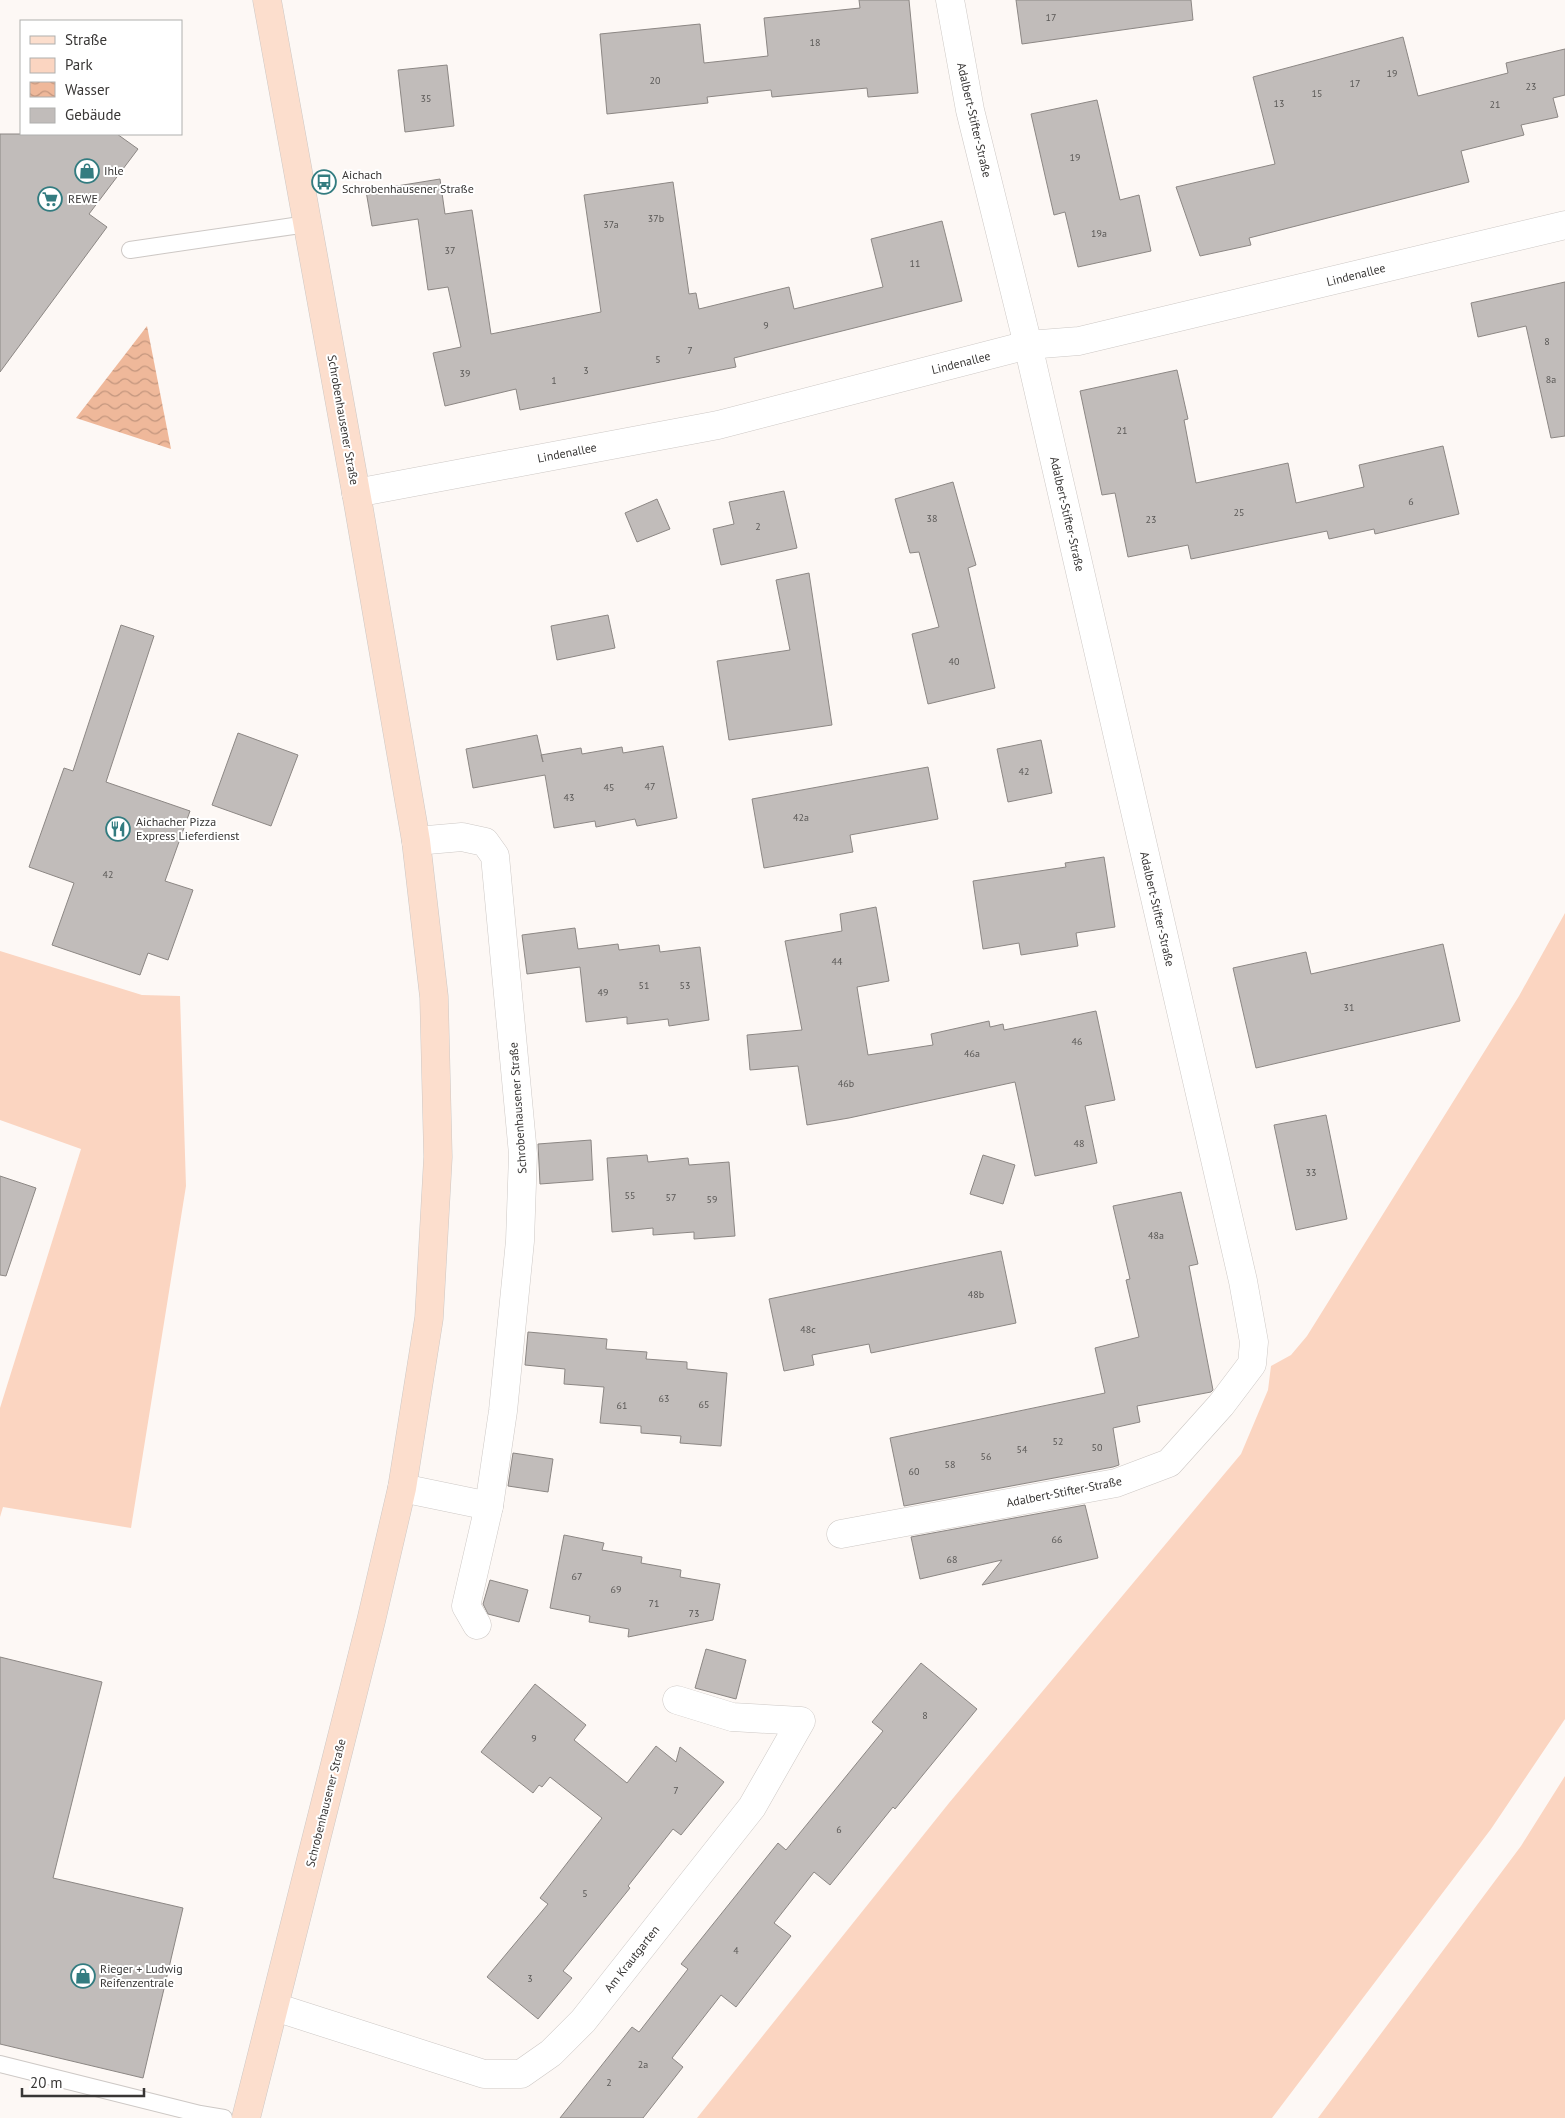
<svg xmlns="http://www.w3.org/2000/svg" width="1565" height="2118" viewBox="0 0 1565 2118" font-family="'PT Sans',sans-serif">
<defs>
<pattern id="water-waves" width="16" height="10" patternUnits="userSpaceOnUse" patternTransform="scale(1.25)"><rect width="16" height="10" fill="#efb89a"/><path d="M0 5q4-4 8 0t8 0" fill="none" stroke="#c3967e"/></pattern>
</defs>
<rect width="100%" height="100%" fill="#fdf8f5"/>
<g fill="#fbd5c1">
<polygon points="1565,913 1565,1719 1491,1829 1272,2118 697,2118 949,1803 1241,1454 1268,1390 1271,1366 1291,1355 1307,1336 1519,996"/>
<polygon points="0,951 142,995 180,996 186,1186 131,1528 3,1507 0,1517 0,1408 81,1149 0,1120"/>
<polygon points="1565,1776 1565,2118 1318,2118 1521,1846"/>
</g>
<polygon fill="url(#water-waves)" points="147,326 171,449 76,418"/>
<g fill="#c1bcba" stroke="#8c8784">
<polygon points="859,0 909,0 918,93 868,97 867,88 772,97 771,90 707,97 708,103 607,114 600,34 700,24 704,63 768,56 764,18 860,8"/>
<polygon points="1016,0 1191,0 1193,20 1022,44"/>
<polygon points="1403,37 1418,96 1508,73 1506,63 1565,49 1565,95 1553,98 1558,117 1521,125 1524,135 1461,151 1469,182 1249,238 1251,245 1200,256 1176,187 1275,164 1253,77"/>
<polygon points="447,65 454,126 405,132 398,70"/>
<polygon points="1097,100 1120,200 1139,195 1151,251 1078,267 1065,212 1054,215 1031,114"/>
<polygon points="0,134 117,134 138,149 89,214 107,227 0,372"/>
<polygon points="440,179 445,214 472,210 491,334 601,312 584,195 673,182 689,294 696,293 699,309 789,287 794,309 883,287 871,239 942,221 962,301 734,358 736,367 520,410 516,389 445,406 433,353 461,347 448,287 428,290 418,219 372,226 366,191"/>
<polygon points="1565,282 1565,436 1551,438 1526,326 1478,337 1471,303"/>
<polygon points="1177,370 1188,419 1184,420 1196,483 1288,463 1296,503 1364,487 1359,465 1443,446 1459,514 1375,534 1374,529 1329,539 1327,531 1191,559 1188,545 1128,557 1115,493 1102,495 1080,391"/>
<polygon points="953,482 976,565 968,568 995,688 928,704 912,634 939,627 919,552 910,553 895,499"/>
<polygon points="784,491 797,548 721,565 713,529 734,524 729,502"/>
<polygon points="657,499 670,529 637,542 625,513"/>
<polygon points="809,573 832,725 729,740 717,661 790,650 776,580"/>
<polygon points="608,615 615,648 557,660 551,626"/>
<polygon points="121,625 154,636 106,782 190,811 165,881 193,890 168,960 148,953 140,975 52,945 74,883 29,867 64,768 73,771"/>
<polygon points="238,733 298,755 271,826 212,805"/>
<polygon points="537,735 543,762 541,755 581,748 582,754 622,747 623,753 663,746 677,818 637,826 635,819 596,827 595,821 554,828 545,775 473,788 466,749"/>
<polygon points="1041,740 1052,793 1008,802 997,749"/>
<polygon points="928,767 938,819 850,835 853,852 764,868 752,799"/>
<polygon points="1104,857 1115,927 1076,933 1078,946 1021,955 1019,943 983,949 973,881 1066,867 1065,863"/>
<polygon points="876,907 889,981 857,987 868,1055 933,1045 931,1034 989,1021 990,1027 1003,1024 1004,1030 1096,1011 1115,1100 1085,1106 1097,1163 1035,1176 1015,1082 849,1118 807,1125 798,1066 750,1070 747,1035 802,1030 785,941 842,931 840,914"/>
<polygon points="575,928 578,949 618,944 619,950 659,945 660,952 700,947 709,1020 669,1026 668,1019 627,1024 627,1017 586,1022 580,967 527,974 522,935"/>
<polygon points="1443,944 1460,1021 1256,1068 1233,968 1306,952 1311,974"/>
<polygon points="1326,1115 1347,1219 1296,1230 1274,1125"/>
<polygon points="591,1140 593,1180 540,1184 538,1144"/>
<polygon points="647,1155 648,1162 688,1158 689,1165 729,1162 735,1236 694,1239 694,1232 653,1235 653,1228 612,1232 607,1158"/>
<polygon points="983,1155 1015,1165 1003,1204 970,1194"/>
<polygon points="0,1176 36,1188 6,1276 0,1275"/>
<polygon points="1181,1192 1198,1264 1189,1266 1213,1390 1211,1392 1137,1406 1140,1422 1113,1428 1119,1465 1113,1467 904,1506 890,1438 1105,1393 1095,1348 1139,1337 1126,1280 1130,1279 1113,1206"/>
<polygon points="1001,1251 1016,1323 871,1353 869,1344 812,1355 814,1365 784,1371 769,1299"/>
<polygon points="528,1332 607,1339 606,1349 647,1352 646,1359 687,1362 687,1369 727,1373 721,1446 680,1443 681,1436 641,1433 641,1426 600,1423 604,1387 564,1384 565,1369 525,1365"/>
<polygon points="513,1453 553,1459 548,1492 508,1486"/>
<polygon points="1085,1505 1098,1558 982,1585 1002,1560 920,1579 911,1537"/>
<polygon points="564,1535 604,1543 602,1550 642,1557 641,1563 681,1570 680,1577 720,1584 713,1620 628,1637 629,1629 589,1622 590,1616 550,1608"/>
<polygon points="490,1580 528,1590 519,1622 488,1614 483,1604"/>
<polygon points="706,1649 746,1660 736,1699 695,1688"/>
<polygon points="0,1657 102,1682 53,1878 183,1908 143,2078 0,2044"/>
<polygon points="921,1663 977,1709 895,1809 893,1807 830,1885 814,1872 774,1923 791,1936 736,2007 721,1995 672,2058 683,2067 643,2118 560,2118 632,2027 639,2032 688,1969 681,1964 778,1843 786,1850 883,1731 872,1722"/>
<polygon points="535,1684 586,1725 574,1740 627,1783 656,1746 676,1762 680,1747 724,1782 681,1835 673,1829 628,1886 630,1888 563,1971 572,1978 538,2019 487,1977 548,1904 540,1898 602,1818 550,1777 542,1787 539,1785 533,1793 481,1752"/>
</g>
<g fill="none" stroke-linecap="round" stroke-linejoin="round">
<g stroke="#cdc8c5" stroke-width="18">
<g id="lane">
<polyline points="130,250 307,224"/>
<polyline points="0,2064 200,2114 224,2118"/>
</g>
</g>
<g stroke="#cdc8c5" stroke-width="29">
<g id="street">
<polyline points="356,493 718,425 1028,345 1079,341 1565,225"/>
<polyline points="416,841 462,837 485,842 495,856 523,1154 520,1241 503,1411 489,1506 466,1606 477,1625"/>
<polyline points="402,1488 489,1506"/>
<polyline points="841,1534 1116,1483 1169,1463 1221,1405 1252,1364 1254,1342 1243,1281 1028,345 970,110 950,0"/>
<polyline points="275,2007 484,2074 521,2074 551,2053 583,2021 752,1807 801,1721 732,1717 677,1700"/>
</g>
</g>
<g stroke="#cdc8c5" stroke-width="29">
<polyline id="secondary" points="246,2118 371,1621 402,1488 429,1318 438,1157 434,997 416,841 359,509 267,0"/>
</g>
<use href="#lane" stroke="#fff" stroke-width="16"/>
<use href="#street" stroke="#fff" stroke-width="28"/>
<use href="#secondary" stroke="#fcdecd" stroke-width="28"/>
</g>
<defs>
<g id="shop-ring" transform="scale(1.25)"><circle r="9.5" fill="#fff" stroke="#337c80" stroke-width="1.5"/><path d="M-5-2.5h2.3a2.7 3.5 0 0 1 5.4 0H5L5.5 6h-11ZM-1.5-2.5h3a1.5 2.3 0 0 0-3 0Z" fill="#337c80"/></g>
<g id="bus-ring" transform="scale(1.25)"><circle r="9.5" fill="#fff" stroke="#337c80" stroke-width="1.5"/><path d="M-5-6H5V4H4V6H2V4H-2V6H-4V4H-5ZM-3.5-4V0h7V-4ZM-3.5 1.2v1.5H-2V1.2ZM2 1.2v1.5H3.5V1.2Z" fill="#337c80"/></g>
<g id="supermarket-ring" transform="scale(1.25)"><circle r="9.5" fill="#fff" stroke="#337c80" stroke-width="1.5"/><path d="M-6-5.5h2.5l.6 2H6L4.5 2H-2.5L-4.4-4H-6ZM-1.5 3.2a1.3 1.3 0 1 0 .1 0ZM3 3.2a1.3 1.3 0 1 0 .1 0Z" fill="#337c80"/></g>
<g id="restaurant-ring" transform="scale(1.25)"><circle r="9.5" fill="#fff" stroke="#337c80" stroke-width="1.5"/><path d="M-5-6h1v4h1v-4h1v4h1v-4h1v5L-1.5 .5V6h-2V.5L-5-1ZM5-6V6H3V1.5H1.5Q1.5-4 5-6Z" fill="#337c80"/></g>
</defs>
<g fill-rule="evenodd">
<use href="#shop-ring" x="87" y="171"/>
<use href="#bus-ring" x="324" y="182"/>
<use href="#supermarket-ring" x="50" y="199"/>
<use href="#restaurant-ring" x="118" y="829"/>
<use href="#shop-ring" x="83" y="1976"/>
</g>
<g text-anchor="middle" stroke-width="4" stroke-linejoin="round" paint-order="stroke">
<g font-size="10" fill="#5a5856">
<text x="1051" y="21">17</text>
<text x="815" y="46">18</text>
<text x="1392" y="77">19</text>
<text x="655" y="84">20</text>
<text x="1355" y="87">17</text>
<text x="1531" y="90">23</text>
<text x="1317" y="97">15</text>
<text x="426" y="102">35</text>
<text x="1279" y="107">13</text>
<text x="1495" y="108">21</text>
<text x="1075" y="161">19</text>
<text x="656" y="222">37b</text>
<text x="611" y="228">37a</text>
<text x="1099" y="237">19a</text>
<text x="450" y="254">37</text>
<text x="915" y="267">11</text>
<text x="766" y="329">9</text>
<text x="1547" y="345">8</text>
<text x="690" y="354">7</text>
<text x="658" y="363">5</text>
<text x="586" y="374">3</text>
<text x="465" y="377">39</text>
<text x="1551" y="383">8a</text>
<text x="554" y="384">1</text>
<text x="1122" y="434">21</text>
<text x="1411" y="505">6</text>
<text x="1239" y="516">25</text>
<text x="932" y="522">38</text>
<text x="1151" y="523">23</text>
<text x="758" y="530">2</text>
<text x="954" y="665">40</text>
<text x="1024" y="775">42</text>
<text x="650" y="790">47</text>
<text x="609" y="791">45</text>
<text x="569" y="801">43</text>
<text x="801" y="821">42a</text>
<text x="108" y="878">42</text>
<text x="837" y="965">44</text>
<text x="644" y="989">51</text>
<text x="685" y="989">53</text>
<text x="603" y="996">49</text>
<text x="1349" y="1011">31</text>
<text x="1077" y="1045">46</text>
<text x="972" y="1057">46a</text>
<text x="846" y="1087">46b</text>
<text x="1079" y="1147">48</text>
<text x="1311" y="1176">33</text>
<text x="630" y="1199">55</text>
<text x="671" y="1201">57</text>
<text x="712" y="1203">59</text>
<text x="1156" y="1239">48a</text>
<text x="976" y="1298">48b</text>
<text x="808" y="1333">48c</text>
<text x="664" y="1402">63</text>
<text x="704" y="1408">65</text>
<text x="622" y="1409">61</text>
<text x="1058" y="1445">52</text>
<text x="1097" y="1451">50</text>
<text x="1022" y="1453">54</text>
<text x="986" y="1460">56</text>
<text x="950" y="1468">58</text>
<text x="914" y="1475">60</text>
<text x="1057" y="1543">66</text>
<text x="952" y="1563">68</text>
<text x="577" y="1580">67</text>
<text x="616" y="1593">69</text>
<text x="654" y="1607">71</text>
<text x="694" y="1617">73</text>
<text x="925" y="1719">8</text>
<text x="534" y="1742">9</text>
<text x="676" y="1794">7</text>
<text x="839" y="1833">6</text>
<text x="585" y="1897">5</text>
<text x="736" y="1954">4</text>
<text x="530" y="1982">3</text>
<text x="643" y="2068">2a</text>
<text x="609" y="2086">2</text>
</g>
<g font-size="12" fill="#383635" stroke="#fff">
<text transform="translate(974 120) rotate(77)" y="4">Adalbert-Stifter-Straße</text>
<text transform="translate(1356 275) rotate(-14)" y="4">Lindenallee</text>
<text transform="translate(961 363) rotate(-14)" y="4">Lindenallee</text>
<text transform="translate(343 420) rotate(80)" y="4">Schrobenhausener Straße</text>
<text transform="translate(567 453) rotate(-11)" y="4">Lindenallee</text>
<text transform="translate(1067 514) rotate(77)" y="4">Adalbert-Stifter-Straße</text>
<text transform="translate(1157 909) rotate(77)" y="4">Adalbert-Stifter-Straße</text>
<text transform="translate(518 1108) rotate(-94)" y="4">Schrobenhausener Straße</text>
<text transform="translate(1064 1492) rotate(-11)" y="4">Adalbert-Stifter-Straße</text>
<text transform="translate(326 1803) rotate(-76)" y="4">Schrobenhausener Straße</text>
<text transform="translate(632 1959) rotate(-52)" y="4">Am Krautgarten</text>
</g>
<g font-size="12" fill="#383635" stroke="#fff" text-anchor="start">
<text x="104" y="175">Ihle</text>
<text x="342" y="179">Aichach<tspan x="342" dy="14">Schrobenhausener Straße</tspan></text>
<text x="68" y="203">REWE</text>
<text x="136" y="826">Aichacher Pizza<tspan x="136" dy="14">Express Lieferdienst</tspan></text>
<text x="100" y="1973">Rieger + Ludwig<tspan x="100" dy="14">Reifenzentrale</tspan></text>
</g>
</g>
<rect x="20" y="20" width="162" height="115" fill="#ffffff" stroke="#afafae"/>
<rect x="30" y="36" width="25" height="8" fill="#fcdecd" stroke="#afafae"/>
<text x="65" y="45" font-size="15" fill="#383635">Straße</text>
<rect x="30" y="58" width="25" height="15" fill="#fbd5c1" stroke="#afafae"/>
<text x="65" y="70" font-size="15" fill="#383635">Park</text>
<rect x="30" y="82" width="25" height="15" fill="url(#water-waves)" stroke="#afafae"/>
<text x="65" y="95" font-size="15" fill="#383635">Wasser</text>
<rect x="30" y="108" width="25" height="15" fill="#c1bcba" stroke="#afafae"/>
<text x="65" y="120" font-size="15" fill="#383635">Gebäude</text>
<path d="M22 2088v8h122v-8" fill="none" stroke="#383635" stroke-width="2.5"/>
<text x="30" y="2088" font-size="15" fill="#383635" stroke="#ffffff" stroke-width="4" paint-order="stroke">20 m</text>
</svg>
